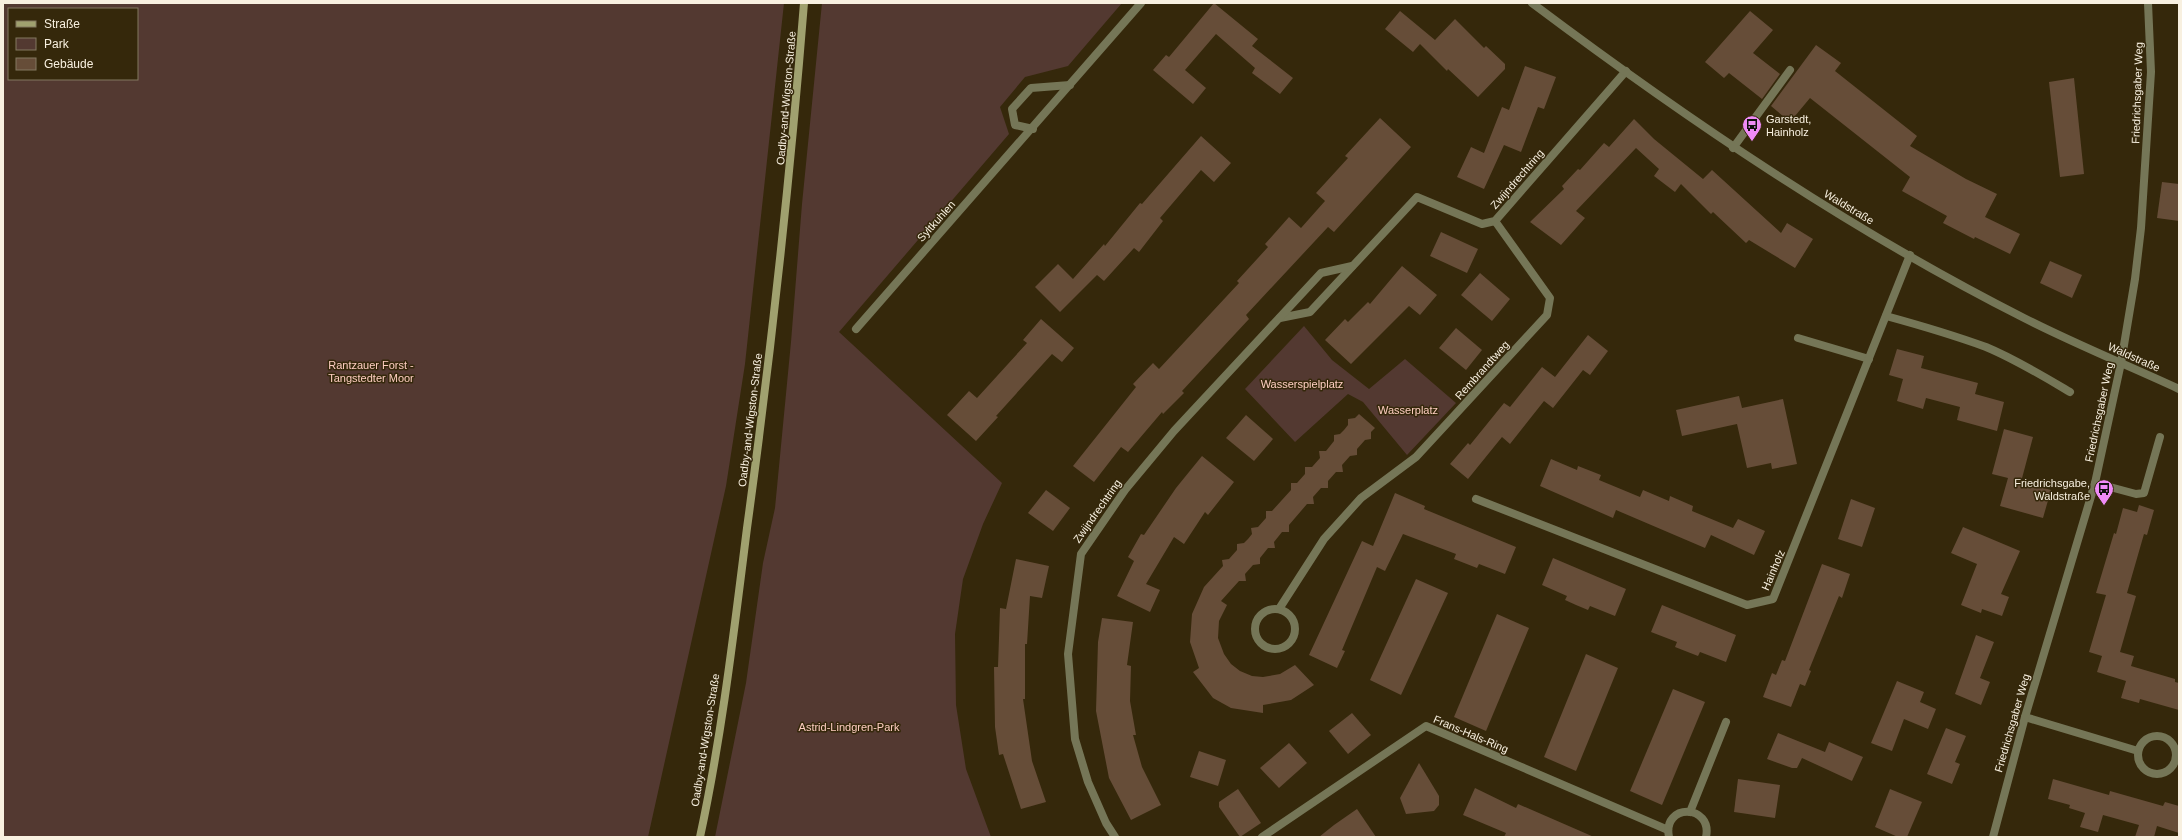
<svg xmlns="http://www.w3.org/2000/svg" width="2182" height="840" viewBox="0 0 2182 840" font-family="Helvetica,sans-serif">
<rect width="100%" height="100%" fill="#35280b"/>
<g fill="#533931" fill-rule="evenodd">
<path d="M3 3H784L745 364 726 486 648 837H3ZM9 9H137V79H9Z"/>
<polygon points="822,3 1122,3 1068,66 1025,77 1000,107 1009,134 839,332 1002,483 983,524 963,579 955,634 956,705 966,769 991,837 715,837 746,683 763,563 775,508 791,342 802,204"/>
<polygon points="1304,326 1332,360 1369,389 1405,359 1456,403 1407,455 1363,402 1348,394 1295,442 1245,389"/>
</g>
<g fill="#664d38">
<polygon points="1214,3 1258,39 1252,46 1293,78 1280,94 1252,73 1255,68 1216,34 1185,70 1206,88 1193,104 1153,70 1166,55 1169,57"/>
<polygon points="1400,11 1435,40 1455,19 1484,48 1486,46 1505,64 1505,69 1478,97 1448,69 1447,71 1420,44 1413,52 1385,29"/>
<polygon points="1750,11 1773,30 1753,53 1780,74 1762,99 1729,73 1724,78 1705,62"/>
<polygon points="1816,45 1841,63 1835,71 1917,136 1910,146 1966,179 1997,194 1985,217 2020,234 2010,254 1975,237 1974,239 1943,223 1947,216 1902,191 1910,177 1810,98 1790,122 1771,106"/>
<polygon points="1525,66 1556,77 1544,109 1538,107 1521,152 1504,145 1484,189 1457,177 1471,147 1484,153 1502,107 1509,110"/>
<polygon points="2074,78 2084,174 2060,177 2049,82"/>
<polygon points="1380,118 1411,147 1334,232 1328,227 1246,315 1249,319 1182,391 1184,393 1163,414 1162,412 1128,452 1121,447 1094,482 1073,466 1136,387 1133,384 1153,363 1159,369 1239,283 1237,281 1268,247 1265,244 1289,217 1301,228 1325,201 1316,193 1348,158 1345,156"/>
<polygon points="1634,119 1654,139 1703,179 1712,170 1781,233 1787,223 1813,239 1795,268 1749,240 1746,243 1713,212 1711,214 1681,184 1675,192 1654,176 1659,169 1636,148 1576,211 1585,218 1561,245 1530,222 1564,189 1562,186 1578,169 1580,170 1604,143 1609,147"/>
<polygon points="1201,136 1231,163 1214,182 1201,170 1160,218 1163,221 1139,252 1134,248 1104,281 1097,275 1060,312 1035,287 1058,264 1073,279 1104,244 1105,246 1140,203 1142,204"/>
<polygon points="2162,182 2179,184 2179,221 2157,218"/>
<polygon points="1441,232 1478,249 1467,273 1430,256"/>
<polygon points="2050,261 2082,275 2072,298 2040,283"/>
<polygon points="1402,266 1437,295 1420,315 1409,306 1351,364 1325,340 1345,319 1348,322 1368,302 1370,304"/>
<polygon points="1480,273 1510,299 1492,321 1461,295"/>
<polygon points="1041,319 1074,348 1062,362 1052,354 996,416 998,417 976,441 947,415 969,391 977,398 1027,343 1023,340"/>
<polygon points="1456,328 1482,350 1466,370 1439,348"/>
<polygon points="1588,335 1608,351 1590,375 1583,370 1553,408 1544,401 1510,444 1502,437 1468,479 1450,464 1468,443 1470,445 1504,403 1510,407 1542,367 1555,377"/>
<polygon points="1897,349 1924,356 1921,368 1978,383 1975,394 2004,402 1997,431 1957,420 1960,407 1926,398 1923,409 1897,401 1903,379 1889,375"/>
<polygon points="1739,396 1742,408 1783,399 1797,464 1772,469 1771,463 1747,468 1737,424 1682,436 1676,410"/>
<polygon points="1359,414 1375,428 1371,432 1371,439 1365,440 1357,449 1357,455 1350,456 1342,465 1343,472 1336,472 1328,481 1328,488 1321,488 1313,497 1314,504 1307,504 1289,525 1289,532 1282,532 1274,542 1275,548 1268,548 1260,558 1260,564 1253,565 1245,574 1246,581 1239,581 1221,601 1227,605 1219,621 1218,638 1224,654 1231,664 1240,671 1252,676 1263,677 1280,674 1295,665 1314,685 1291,700 1263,705 1263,713 1231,708 1213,698 1193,672 1199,668 1190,642 1192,614 1204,587 1223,566 1222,560 1229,559 1237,550 1237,544 1244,543 1248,539 1252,534 1251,528 1258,527 1266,518 1266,511 1272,511 1291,490 1291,483 1297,483 1305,474 1305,467 1312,467 1320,458 1319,451 1326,451 1334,441 1334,435 1340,434 1344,430 1348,425 1348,419 1355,418"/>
<polygon points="1246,415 1273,439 1254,461 1226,438"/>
<polygon points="2004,429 2033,437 2021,482 2051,490 2043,518 2000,506 2008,478 1992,474"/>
<polygon points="1202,456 1234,482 1208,515 1205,512 1184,544 1174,537 1146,584 1160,590 1150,612 1117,596 1134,561 1128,557 1141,534 1144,535 1176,488"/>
<polygon points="1551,459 1577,470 1578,466 1601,475 1599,480 1640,497 1643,490 1669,501 1670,496 1693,506 1692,511 1733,528 1738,519 1765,531 1754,555 1711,535 1705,548 1616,510 1613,518 1540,486"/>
<polygon points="1046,490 1070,508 1053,531 1028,513"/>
<polygon points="1395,493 1425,506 1424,509 1516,547 1505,574 1479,564 1477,568 1454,559 1456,554 1403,534 1385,571 1377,567 1342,650 1345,651 1337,668 1309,655 1362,541 1373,546"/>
<polygon points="1851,499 1875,508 1862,547 1838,539"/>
<polygon points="2139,505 2154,510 2147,535 2144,534 2127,593 2136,596 2120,652 2134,656 2131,666 2175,679 2175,682 2179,683 2179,710 2140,699 2139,703 2121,698 2126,681 2097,672 2102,656 2089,652 2106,595 2096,593 2114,533 2116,534 2123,508 2137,512"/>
<polygon points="1963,527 2020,551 2001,594 2009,597 2002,616 1982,609 1981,613 1961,605 1977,564 1951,553"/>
<polygon points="1553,558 1626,589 1615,616 1590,606 1588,610 1576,605 1565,600 1567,596 1542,585"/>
<polygon points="1016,559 1049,566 1042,598 1030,596 1027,644 1025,644 1025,699 1023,699 1032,761 1046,802 1021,809 1003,754 999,755 995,727 994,667 998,667 1000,608 1006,609"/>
<polygon points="1822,564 1850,574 1842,598 1839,596 1809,670 1811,671 1805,686 1800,684 1791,707 1763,697 1772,673 1776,675 1782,660 1785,661"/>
<polygon points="1416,579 1448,593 1401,695 1370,680"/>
<polygon points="1662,605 1736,635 1726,662 1700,652 1698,656 1675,647 1677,642 1651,632"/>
<polygon points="1497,614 1529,628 1486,731 1454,717"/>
<polygon points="1102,618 1133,622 1127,665 1131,666 1130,701 1136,735 1133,735 1142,767 1161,805 1131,820 1109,778 1096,711 1098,642"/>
<polygon points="1976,635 1994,642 1980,678 1990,682 1981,705 1955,694"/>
<polygon points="1586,654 1618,668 1576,771 1544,757"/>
<polygon points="1897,681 1924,692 1920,702 1936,709 1928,729 1904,719 1892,751 1871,743"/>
<polygon points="1673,689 1705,702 1662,805 1630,791"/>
<polygon points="1352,713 1371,735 1348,754 1329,731"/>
<polygon points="1946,728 1966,736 1955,762 1960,764 1952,784 1927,774"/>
<polygon points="1778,733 1825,752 1829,742 1863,757 1852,781 1802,758 1797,768 1792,768 1767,759"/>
<polygon points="1289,743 1307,763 1279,788 1260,768"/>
<polygon points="1199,751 1226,760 1218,786 1190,777"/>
<polygon points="1419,763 1439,796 1439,805 1434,811 1406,814 1400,798"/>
<polygon points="1738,779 1780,785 1775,818 1734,812"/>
<polygon points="2053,779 2109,795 2110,791 2163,806 2165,802 2179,806 2179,833 2157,826 2154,837 2135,837 2139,825 2103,815 2098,832 2080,827 2085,813 2069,808 2070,805 2048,799"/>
<polygon points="1475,788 1516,808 1518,804 1594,837 1504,837 1506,833 1463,815"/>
<polygon points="1238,789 1261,823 1240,837 1219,807 1219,802"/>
<polygon points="1890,789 1922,802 1907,837 1898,837 1875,827"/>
<polygon points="1357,809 1376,837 1319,837 1334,825"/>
</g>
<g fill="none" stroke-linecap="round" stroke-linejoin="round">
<g stroke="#757657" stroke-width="8">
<polyline points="1733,148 1790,70"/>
<path d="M1886 316C1919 325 1953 335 1986 347 2015 359 2043 376 2070 392"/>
<polyline points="1798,338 1869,359"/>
<polyline points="2095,483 2136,494 2144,493 2160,437"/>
</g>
<g stroke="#757657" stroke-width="8">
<polyline points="1033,129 1015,125 1012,109 1031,88 1070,85"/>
<polyline points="1280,318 1310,312 1417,197 1482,224 1495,221 1626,71"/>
<polyline points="856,329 1141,3"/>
<polyline points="1476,499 1747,605 1773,599 1910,255"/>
<polyline points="1279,609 1324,539 1361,498 1416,457 1547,315 1550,298 1495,221"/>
<circle cx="1275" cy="629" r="20"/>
<polyline points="2025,717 2138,751"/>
<circle cx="2157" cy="755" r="19"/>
<polyline points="1690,812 1726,722"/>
<polyline points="1115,837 1106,823 1088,782 1075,739 1068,654 1081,554 1125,490 1174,431 1321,273 1352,266"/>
<polyline points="1262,837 1426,726 1668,830"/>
<path d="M1669 837C1662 803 1713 804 1706 837"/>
<polyline points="1993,837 2025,717 2095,483 2121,363 2135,279 2141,228 2151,72 2148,3"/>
</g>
<path stroke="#757657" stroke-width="8" d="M1532 3C1688 120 1850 230 2024 318 2075 344 2127 365 2179 389"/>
<path stroke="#a0a16f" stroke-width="8" d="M700 837C722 735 734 631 747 528 771 353 790 179 804 3"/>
</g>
<defs>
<g id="bus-pin" transform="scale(1)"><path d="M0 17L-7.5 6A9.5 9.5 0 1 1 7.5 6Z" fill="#ef8bf7" stroke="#35280b"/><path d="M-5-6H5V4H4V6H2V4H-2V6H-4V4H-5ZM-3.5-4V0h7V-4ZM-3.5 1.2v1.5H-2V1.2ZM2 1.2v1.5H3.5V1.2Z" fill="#111"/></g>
</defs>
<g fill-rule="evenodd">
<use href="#bus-pin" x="1752" y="125"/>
<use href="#bus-pin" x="2104" y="489"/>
</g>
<g text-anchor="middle" stroke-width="3" stroke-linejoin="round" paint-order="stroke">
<g font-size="11" fill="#f8f0e0" stroke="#35280b">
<text transform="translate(2137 93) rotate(-88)" y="4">Friedrichsgaber Weg</text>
<text transform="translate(786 98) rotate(-85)" y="4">Oadby-and-Wigston-Straße</text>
<text transform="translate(1517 179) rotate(-49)" y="4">Zwijndrechtring</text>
<text transform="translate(1849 207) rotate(31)" y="4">Waldstraße</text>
<text transform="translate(936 221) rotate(-48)" y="4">Syltkuhlen</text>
<text transform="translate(2134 357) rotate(24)" y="4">Waldstraße</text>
<text transform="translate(1482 370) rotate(-48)" y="4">Rembrandtweg</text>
<text transform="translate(2099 412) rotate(-78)" y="4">Friedrichsgaber Weg</text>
<text transform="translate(750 420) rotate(-83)" y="4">Oadby-and-Wigston-Straße</text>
<text transform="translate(1097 511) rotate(-55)" y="4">Zwijndrechtring</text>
<text transform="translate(1773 570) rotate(-67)" y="4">Hainholz</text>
<text transform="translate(2012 723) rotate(-74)" y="4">Friedrichsgaber Weg</text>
<text transform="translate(1471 734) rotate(23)" y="4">Frans-Hals-Ring</text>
<text transform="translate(705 740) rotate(-81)" y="4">Oadby-and-Wigston-Straße</text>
</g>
<g font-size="11" fill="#f8f0e0" stroke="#35280b" text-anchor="start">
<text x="1766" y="123">Garstedt,<tspan x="1766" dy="13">Hainholz</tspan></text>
<text x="2090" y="487" text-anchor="end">Friedrichsgabe,<tspan x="2090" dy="13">Waldstraße</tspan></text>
</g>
<g font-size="11" fill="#fdcdc0" stroke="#35280b">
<text x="371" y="369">Rantzauer Forst -<tspan x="371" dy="13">Tangstedter Moor</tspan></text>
<text x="1302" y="388">Wasserspielplatz</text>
<text x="1408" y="414">Wasserplatz</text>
<text x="849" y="731">Astrid-Lindgren-Park</text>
</g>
</g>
<rect width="2182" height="840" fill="none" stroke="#f8f0e0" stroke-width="8"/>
<rect x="8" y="8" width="130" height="72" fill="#35280b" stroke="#837860"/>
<rect x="16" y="21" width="20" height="6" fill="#a0a16f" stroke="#837860"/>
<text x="44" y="28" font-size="12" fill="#f8f0e0">Straße</text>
<rect x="16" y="38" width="20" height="12" fill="#533931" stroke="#837860"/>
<text x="44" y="48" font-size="12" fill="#f8f0e0">Park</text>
<rect x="16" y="58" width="20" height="12" fill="#664d38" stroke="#837860"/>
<text x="44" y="68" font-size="12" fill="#f8f0e0">Gebäude</text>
</svg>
